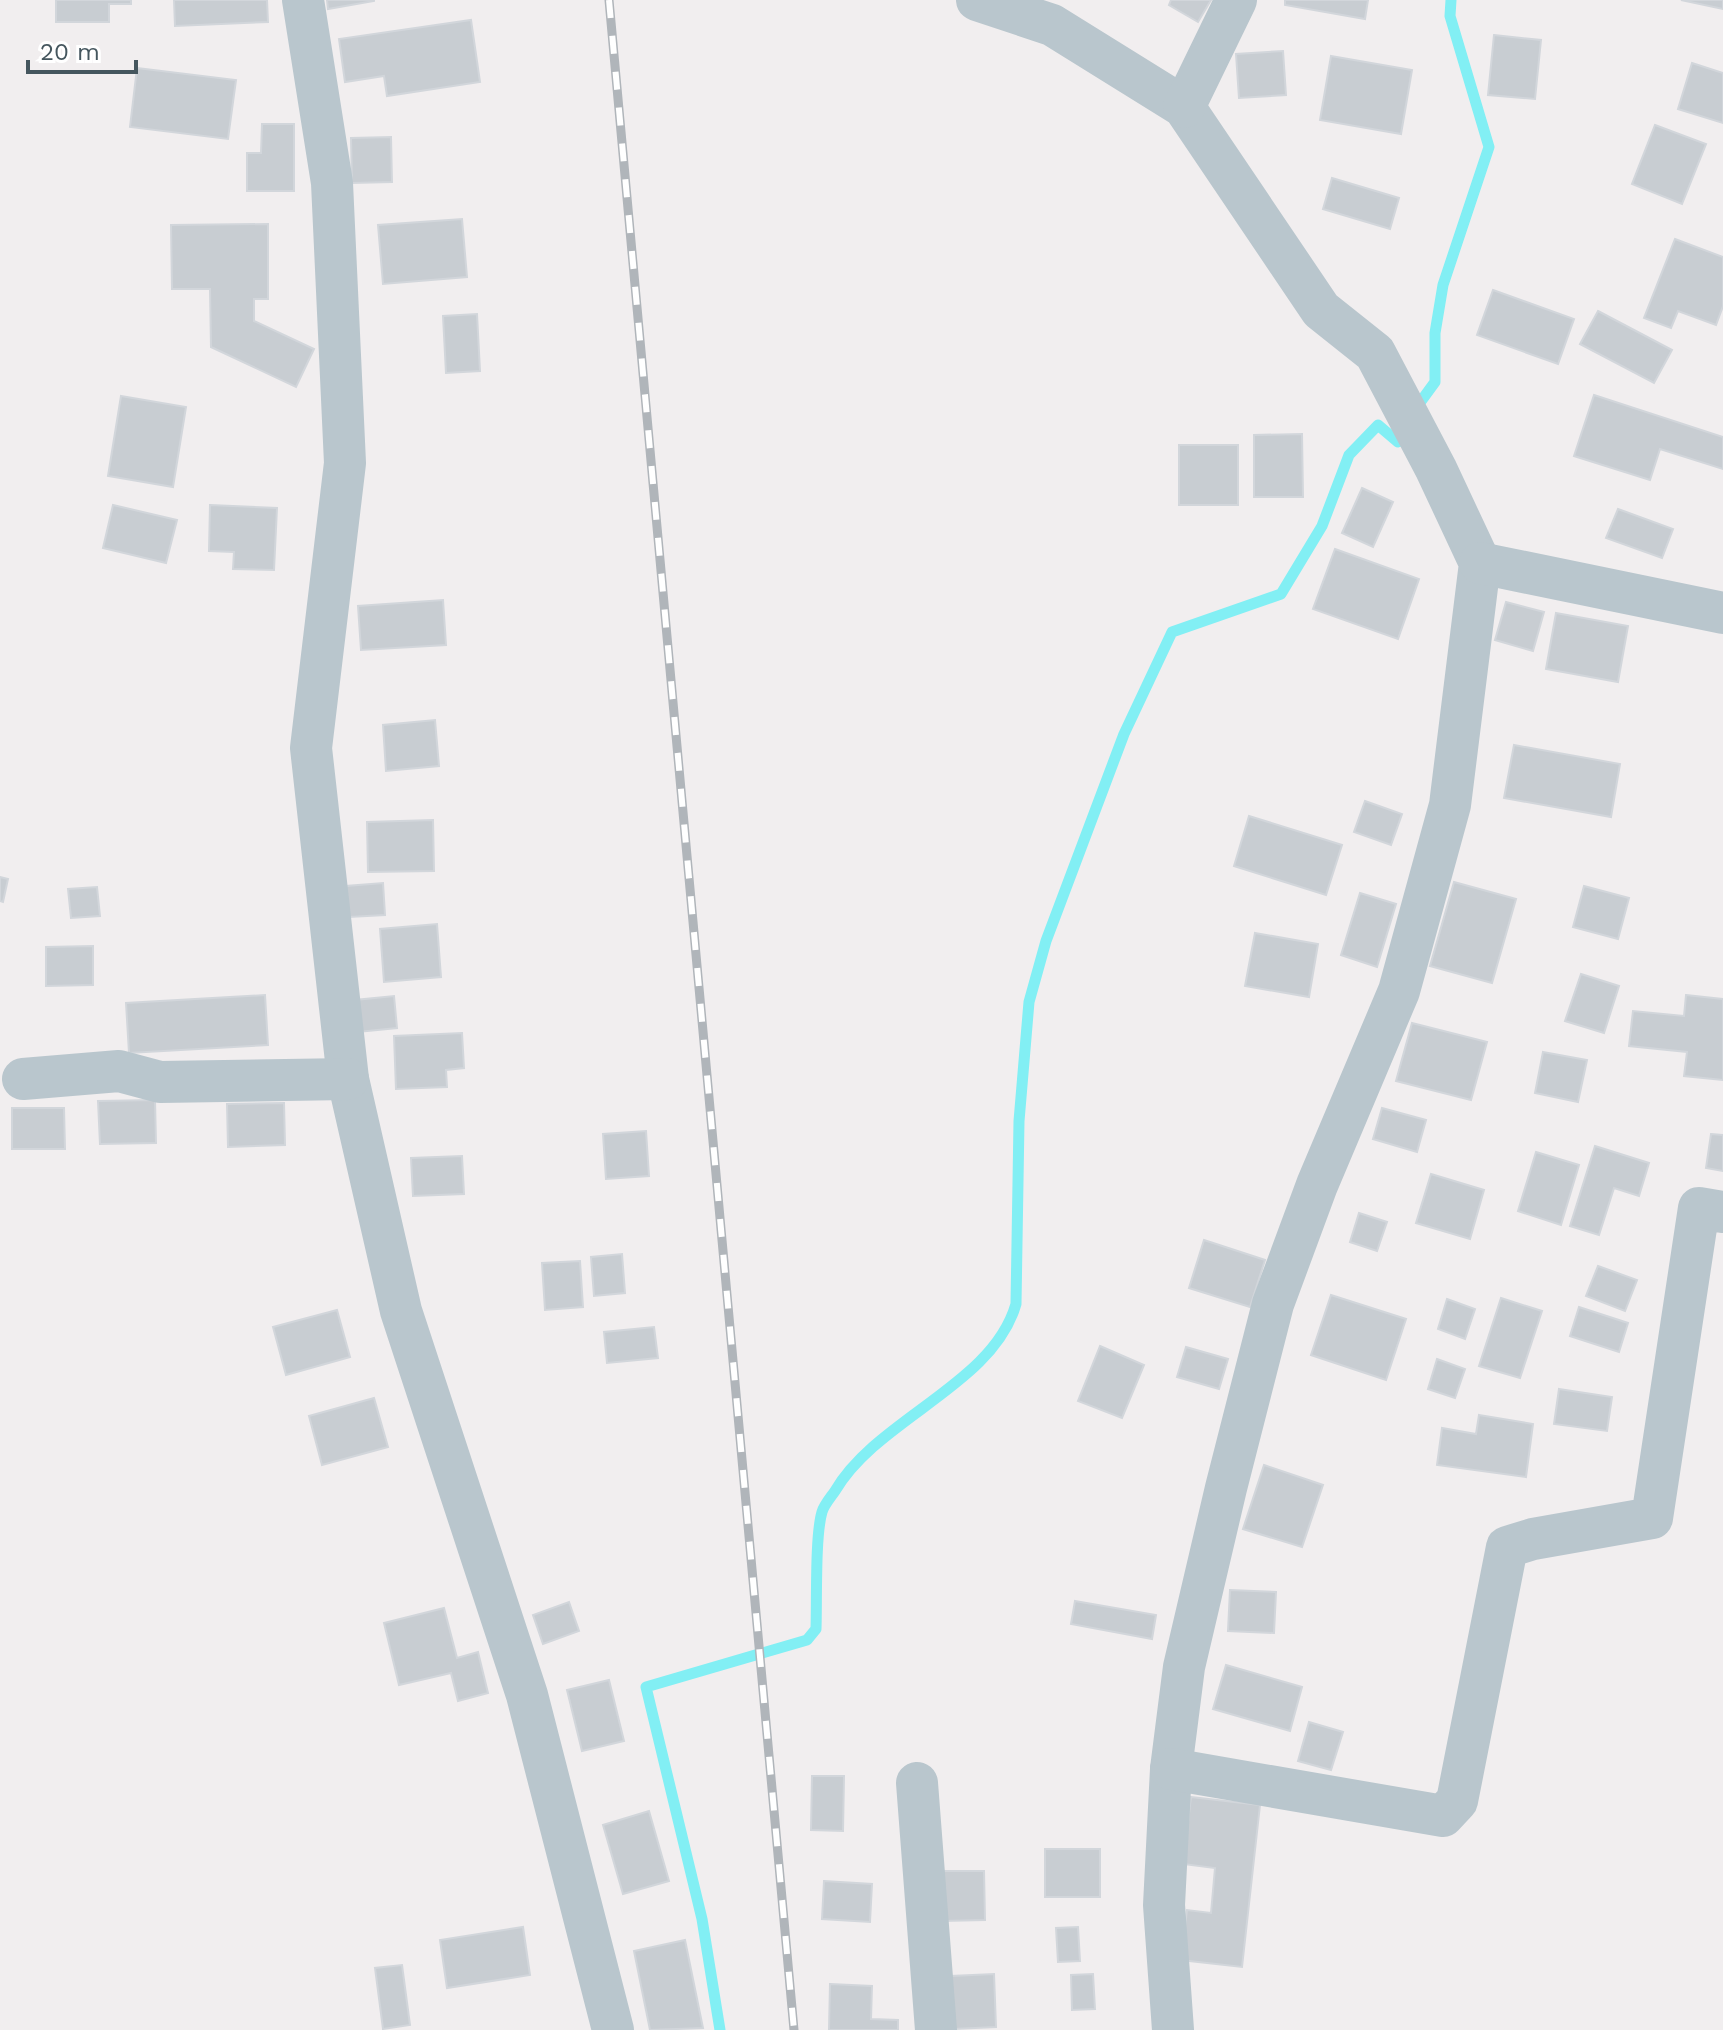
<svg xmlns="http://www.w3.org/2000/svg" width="1723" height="2030" viewBox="0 0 1723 2030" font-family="'Work Sans',sans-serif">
<rect width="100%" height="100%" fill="#f1eeef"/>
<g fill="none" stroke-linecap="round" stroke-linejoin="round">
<g stroke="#82eff4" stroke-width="11">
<polyline points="1416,408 1435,382 1435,333 1443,285 1489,147 1450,16 1451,0"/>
<path d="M720 2030 702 1919 646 1687 807 1640 816 1629C817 1600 815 1536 822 1512 824 1505 831 1497 835 1491 878 1418 993 1385 1016 1304L1019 1121 1029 1002 1046 941 1124 734 1172 632 1281 594 1322 526 1349 455 1378 425 1398 442 1404 431"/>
</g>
</g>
<g fill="#c8cdd2" stroke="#d2d6db" stroke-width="2">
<polygon points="56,0 131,0 131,4 109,4 109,22 56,22"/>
<polygon points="174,0 267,0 268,22 175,26"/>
<polygon points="327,0 374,0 374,1 328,9"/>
<polygon points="1171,0 1211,0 1198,22 1169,5"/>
<polygon points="1285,0 1368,0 1365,19 1285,5"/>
<polygon points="1681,0 1723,0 1723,9"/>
<polygon points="471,20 480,82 387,96 384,76 345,82 339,39"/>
<polygon points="1494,35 1541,40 1535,99 1488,95"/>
<polygon points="1283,51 1286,95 1239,98 1236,54"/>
<polygon points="1331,56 1412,70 1401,134 1320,120"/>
<polygon points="1692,63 1723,73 1723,123 1678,109"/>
<polygon points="137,68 236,80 228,139 130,127"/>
<polygon points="262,124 294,124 294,191 247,191 247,153 261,153"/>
<polygon points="1655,125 1706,144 1682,204 1632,184"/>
<polygon points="391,137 392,182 352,183 351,138"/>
<polygon points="1332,178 1399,198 1390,229 1323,209"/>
<polygon points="462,219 467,277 383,284 378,225"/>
<polygon points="268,224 268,299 254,299 254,321 314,349 296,387 211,347 210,289 172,289 171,225"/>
<polygon points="1675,239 1723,257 1723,306 1716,325 1678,311 1671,328 1644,318"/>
<polygon points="1493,290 1574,319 1558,364 1477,335"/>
<polygon points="1598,311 1672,350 1654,383 1580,344"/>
<polygon points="477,314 480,371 446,373 443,316"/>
<polygon points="1594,395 1723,437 1723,469 1660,449 1650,480 1574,456"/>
<polygon points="121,396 186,407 173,487 108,476"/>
<polygon points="1302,434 1303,497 1254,497 1254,435"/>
<rect x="1179" y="445" width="59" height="60"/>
<polygon points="1362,488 1393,502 1373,547 1342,533"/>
<polygon points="113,505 177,520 166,563 103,548"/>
<polygon points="210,505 277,508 274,570 233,569 234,552 209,551"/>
<polygon points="1618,509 1673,529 1662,558 1606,538"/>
<polygon points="1335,549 1419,579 1398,639 1313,609"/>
<polygon points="443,600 446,645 361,650 358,606"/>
<polygon points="1506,602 1544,612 1533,651 1495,640"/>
<polygon points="1556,613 1628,626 1618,682 1546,669"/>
<polygon points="435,720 439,766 386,771 383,725"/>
<polygon points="1514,745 1620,764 1611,817 1504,798"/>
<polygon points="1365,801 1402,814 1391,845 1354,832"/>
<polygon points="1249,816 1342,845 1326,895 1234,866"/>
<polygon points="433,820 434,871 368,872 367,822"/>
<polygon points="0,877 8,879 3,902 0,901"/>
<polygon points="1454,882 1516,899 1492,983 1430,966"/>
<polygon points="383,883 385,915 349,917 346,886"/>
<polygon points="1584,886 1629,898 1618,939 1573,927"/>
<polygon points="97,887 100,916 71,918 68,889"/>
<polygon points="1360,893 1396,904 1377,967 1341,955"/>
<polygon points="437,924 441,977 384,982 380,929"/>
<polygon points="1255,933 1318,944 1309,997 1245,986"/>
<polygon points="93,946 93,985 46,986 46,947"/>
<polygon points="1581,974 1619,986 1604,1033 1565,1021"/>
<polygon points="265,995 268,1045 129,1053 126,1003"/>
<polygon points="1686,995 1723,999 1723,1080 1684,1076 1687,1052 1629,1046 1633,1011 1684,1016"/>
<polygon points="394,996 397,1028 358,1032 355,1000"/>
<polygon points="1412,1023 1487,1042 1471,1100 1396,1081"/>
<polygon points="462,1033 464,1068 446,1070 447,1087 396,1089 394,1036"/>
<polygon points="1543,1052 1587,1060 1578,1102 1535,1093"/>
<polygon points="155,1100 156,1143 100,1144 98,1101"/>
<polygon points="284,1103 285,1145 228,1147 227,1104"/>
<polygon points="12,1108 64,1108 65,1149 12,1149"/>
<polygon points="1382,1108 1426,1120 1417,1152 1373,1139"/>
<polygon points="646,1131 649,1176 606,1179 603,1134"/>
<polygon points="1711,1134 1723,1135 1723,1171 1706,1168"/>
<polygon points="1595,1146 1649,1163 1639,1196 1614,1188 1599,1235 1570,1226"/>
<polygon points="1536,1152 1579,1165 1561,1225 1518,1211"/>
<polygon points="462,1156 464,1194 413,1196 411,1158"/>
<polygon points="1431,1174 1484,1190 1470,1239 1416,1223"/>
<polygon points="1359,1213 1387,1222 1377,1251 1350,1242"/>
<polygon points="1204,1240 1265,1260 1250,1307 1189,1288"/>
<polygon points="622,1254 625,1293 594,1296 591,1257"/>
<polygon points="580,1261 583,1307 545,1310 542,1263"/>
<polygon points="1598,1266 1637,1280 1625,1311 1586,1296"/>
<polygon points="1331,1295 1406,1319 1386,1380 1311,1355"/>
<polygon points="1501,1298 1542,1311 1520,1378 1479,1366"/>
<polygon points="1447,1299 1475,1309 1465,1339 1438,1329"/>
<polygon points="1579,1307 1628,1323 1619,1352 1570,1336"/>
<polygon points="337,1310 350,1357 286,1375 273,1327"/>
<polygon points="654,1327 658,1358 607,1363 604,1332"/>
<polygon points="1100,1346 1144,1365 1122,1418 1078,1401"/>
<polygon points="1186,1347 1228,1359 1219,1389 1177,1377"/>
<polygon points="1437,1359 1465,1369 1455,1398 1428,1389"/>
<polygon points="1559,1389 1612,1397 1607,1431 1554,1424"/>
<polygon points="374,1398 388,1447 322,1465 309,1416"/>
<polygon points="1479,1415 1533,1424 1526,1477 1437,1465 1442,1428 1476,1434"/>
<polygon points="1264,1465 1323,1485 1302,1547 1243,1529"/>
<polygon points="1230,1590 1276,1592 1274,1633 1228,1631"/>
<polygon points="1075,1601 1156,1615 1152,1639 1071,1624"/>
<polygon points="569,1602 579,1631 543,1644 533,1615"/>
<polygon points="444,1608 457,1658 478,1652 488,1693 458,1701 451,1673 399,1685 384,1623"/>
<polygon points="1226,1665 1302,1687 1290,1731 1213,1709"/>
<polygon points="609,1680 624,1741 582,1751 567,1690"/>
<polygon points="1309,1722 1343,1732 1331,1770 1298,1761"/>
<polygon points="812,1776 844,1776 843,1831 811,1830"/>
<polygon points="1191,1797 1260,1805 1242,1967 1181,1960 1187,1910 1211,1913 1215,1868 1183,1864"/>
<polygon points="649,1811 669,1881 623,1894 603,1825"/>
<rect x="1045" y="1849" width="55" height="48"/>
<polygon points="941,1871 984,1871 985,1920 942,1921"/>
<polygon points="824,1881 872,1884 870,1922 822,1919"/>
<polygon points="523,1927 530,1975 447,1988 440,1940"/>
<polygon points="1078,1927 1080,1961 1058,1962 1056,1928"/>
<polygon points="685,1940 703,2028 650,2030 634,1951"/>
<polygon points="402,1965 410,2025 383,2029 375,1968"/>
<polygon points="994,1974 996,2027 953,2029 951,1976"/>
<polygon points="1093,1974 1095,2009 1072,2010 1071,1975"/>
<polygon points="830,1984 872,1986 871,2019 898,2020 898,2030 829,2030"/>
</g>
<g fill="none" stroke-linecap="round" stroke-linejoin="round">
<g stroke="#b9c6cd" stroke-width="42">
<polyline points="303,0 332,183 345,463 311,748 348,1079 401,1311 527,1695 613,2030"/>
<polyline points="977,0 1052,25 1184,107 1321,310 1375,353 1436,469 1480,563 1450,805 1399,991 1317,1185 1273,1304 1226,1488 1184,1667 1171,1769 1164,1905 1173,2030"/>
<polyline points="1184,107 1236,0"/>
<polyline points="1480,563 1723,613"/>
<polyline points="23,1079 119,1071 160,1082 348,1079"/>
<polyline points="1171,1769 1443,1816 1457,1801 1507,1547 1533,1539 1652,1518 1699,1208 1723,1212"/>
<polyline points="917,1783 936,2030"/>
</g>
<g stroke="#b0b5ba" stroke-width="9">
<polyline id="rail" points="609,0 794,2030"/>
</g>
<use href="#rail" stroke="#fff" stroke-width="6" stroke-dasharray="18" stroke-linecap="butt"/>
</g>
<path d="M28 60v12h108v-12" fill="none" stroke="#45565e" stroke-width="4"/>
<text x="40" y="60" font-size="24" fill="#45565e" stroke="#ffffff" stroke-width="6" paint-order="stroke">20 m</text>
</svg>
